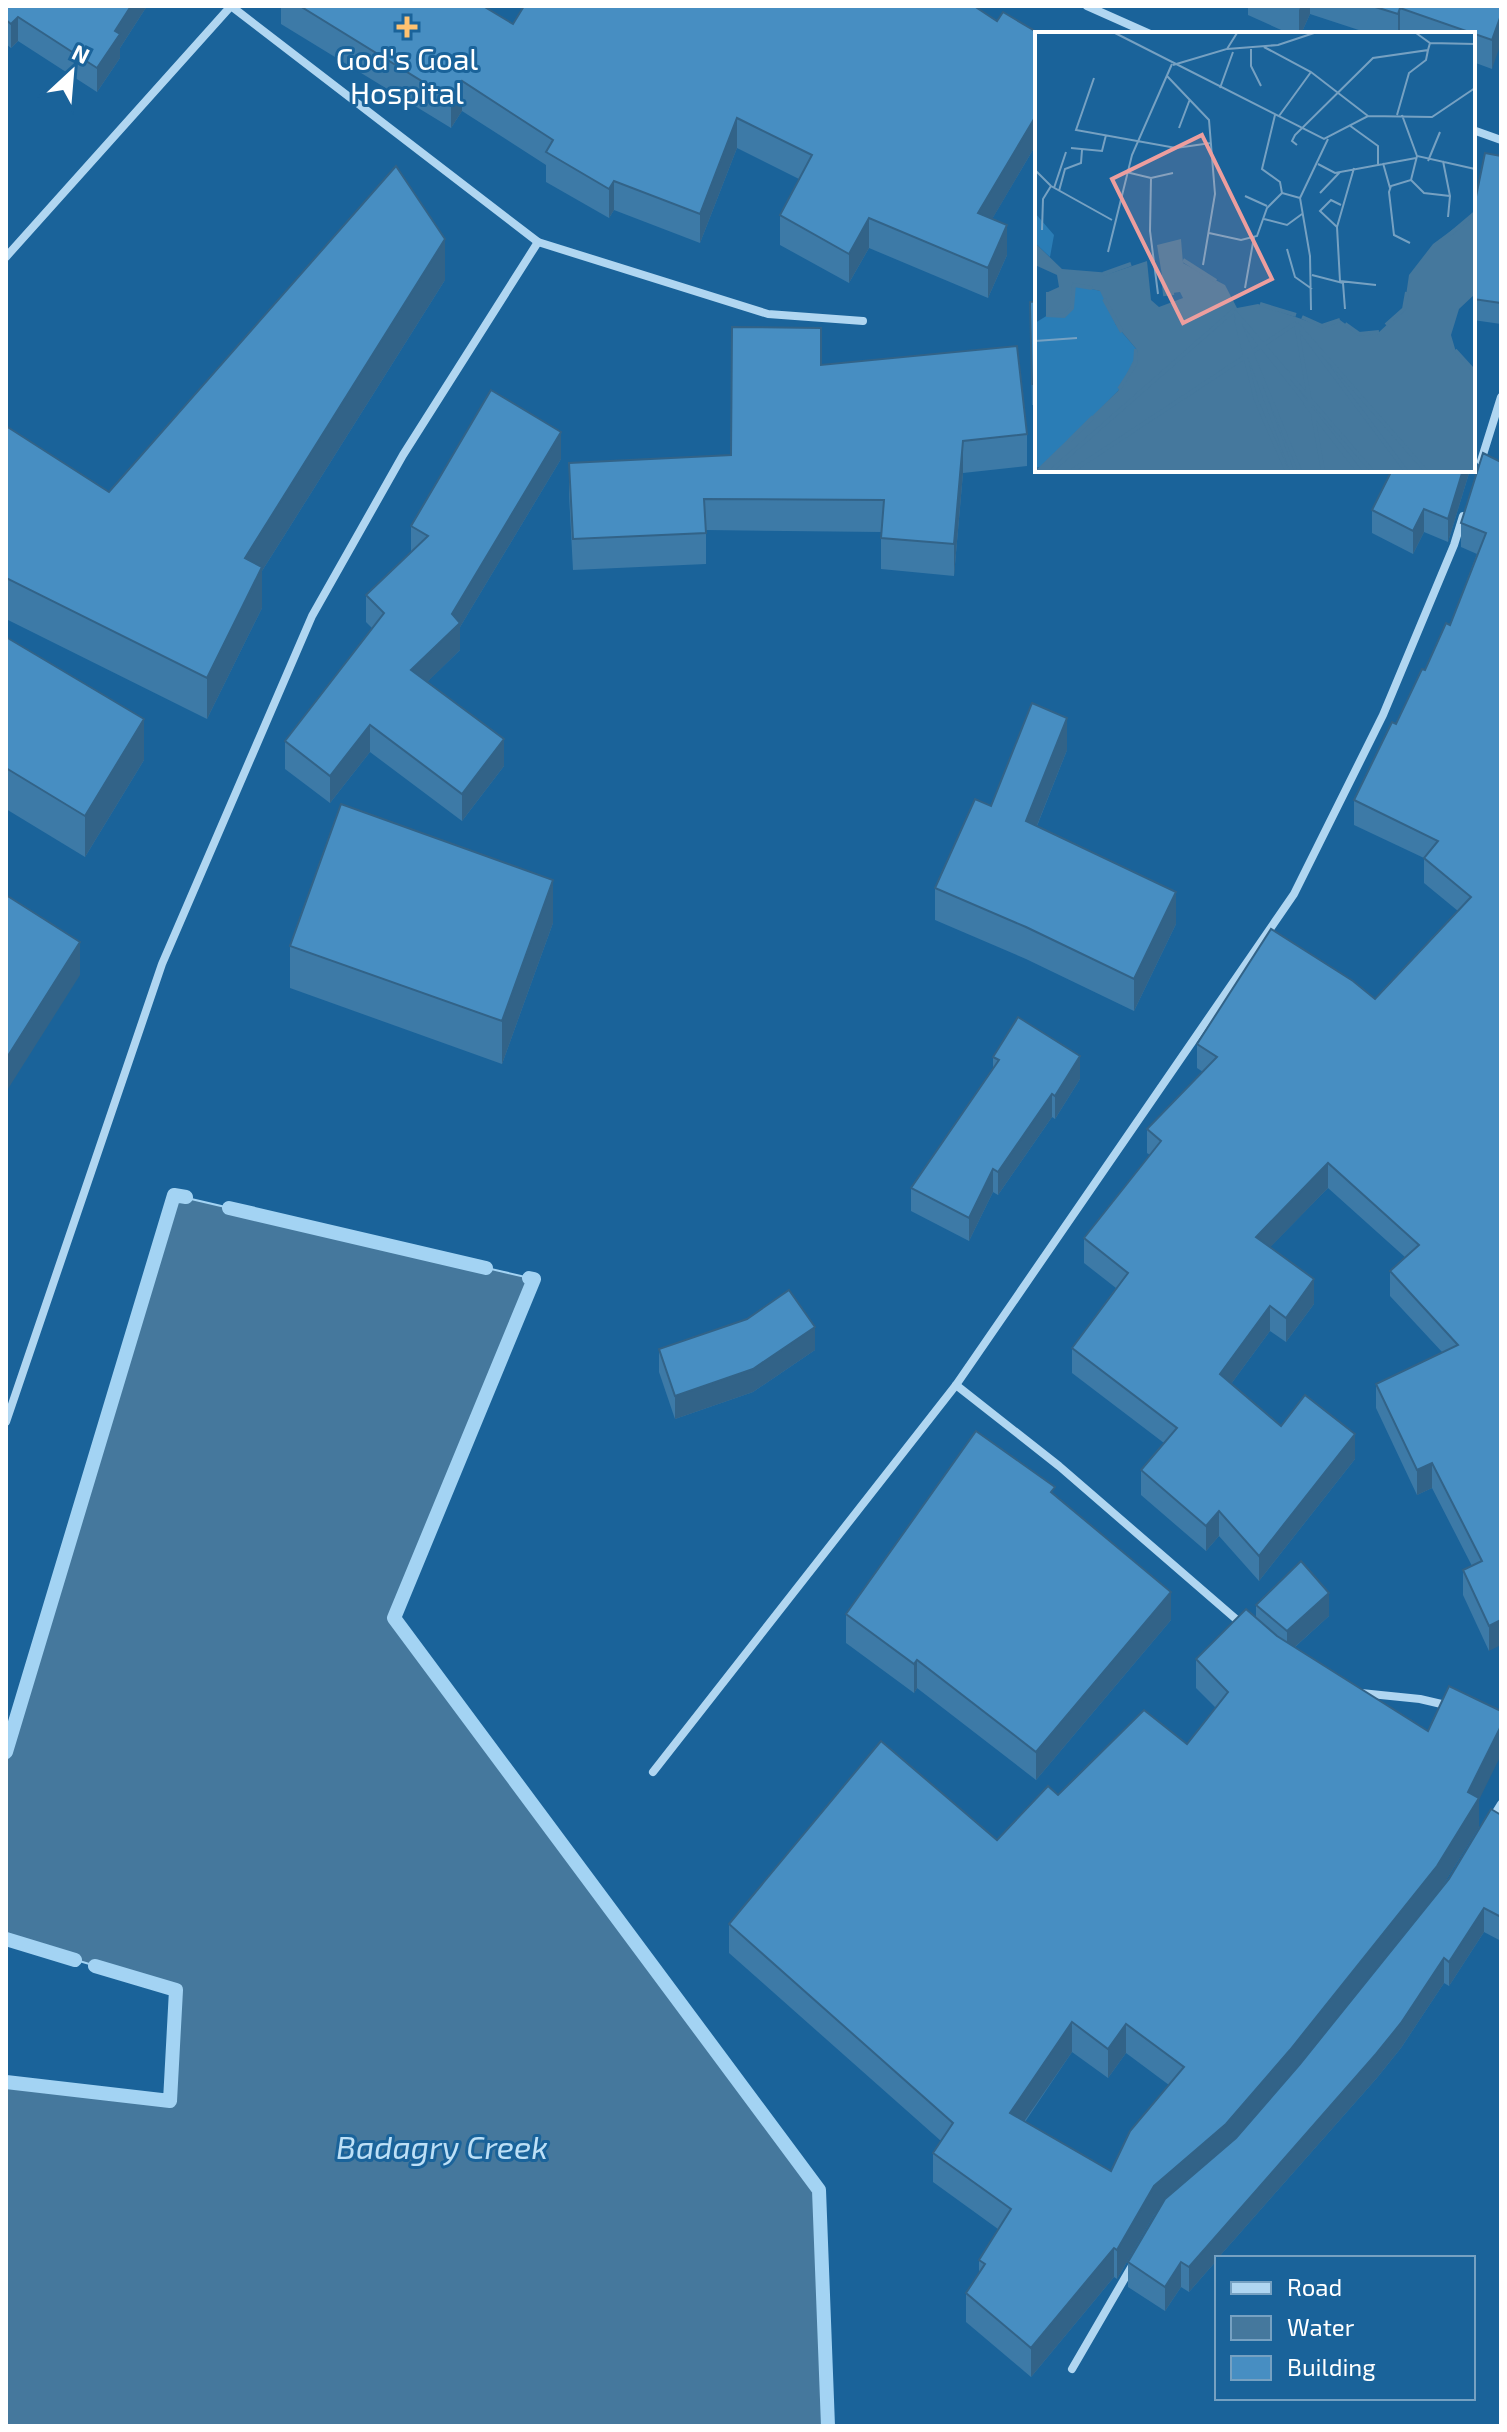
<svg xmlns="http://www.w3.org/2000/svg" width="1507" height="2432" viewBox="0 0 1507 2432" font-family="'Exo 2',sans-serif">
<rect width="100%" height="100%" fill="#1a639a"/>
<polygon fill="#45789d" stroke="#a3d3f3" stroke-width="2" points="174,1195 534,1279 395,1618 819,2190 828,2426 6,2426 6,2082 170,2100 176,1990 6,1939 6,1752"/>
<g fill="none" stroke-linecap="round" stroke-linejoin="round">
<g stroke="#a3d3f3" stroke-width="14">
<polyline points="229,1208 486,1268"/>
<polyline points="529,1278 534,1279 394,1618 819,2190 828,2426"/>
<polyline points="6,1752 174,1195 186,1197"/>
<polyline points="6,1939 75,1960"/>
<polyline points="6,2082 170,2101 176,1990 95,1966"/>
</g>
<g stroke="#b0d6f1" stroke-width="8">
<polyline points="231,6 538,242 768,314 863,321"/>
<polyline points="1087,6 1150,34"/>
<polyline points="1473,130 1501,140"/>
<polyline points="6,257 231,6"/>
<polyline points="1481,461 1501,397"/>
<polyline points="956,1385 1059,1466 1244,1626"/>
<polyline points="6,1422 162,964 312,616 403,455 538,242"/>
<polyline points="1361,1693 1420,1699 1450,1706"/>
<polyline points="653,1772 956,1385 1294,894 1383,715 1454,545 1463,516"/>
<polyline points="1491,1820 1501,1804"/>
<polyline points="1072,2369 1133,2264"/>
</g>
</g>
<g fill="#3d7aa7" fill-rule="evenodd">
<polygon points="6,6 147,6 120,48 120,58 97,92 18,41 11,48 6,44"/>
<polygon points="281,6 483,6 513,24 997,21 1037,34 1037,143 992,219 1007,255 988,298 869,248 849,283 780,245 780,215 799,179 737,148 700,243 614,210 609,218 546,182 546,165 462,111 451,128 281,24"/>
<polygon points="1248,6 1501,6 1492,69 1473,62 1473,34 1371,34 1310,14 1301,34 1290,34 1248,15"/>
<polygon points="1501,156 1501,324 1473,320 1473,211"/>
<polygon points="445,280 262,571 262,608 207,719 6,619 6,426 109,492"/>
<polygon points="1037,301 1037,405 1032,405 1030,302"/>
<polygon points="821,365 1027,434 1027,466 963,473 954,576 881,569 881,532 706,530 706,564 573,570 569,494 569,463 731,455"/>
<polygon points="561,459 460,627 460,650 427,682 504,766 462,821 370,752 330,803 285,769 285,741 372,628 366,622 366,595 411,553 411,526"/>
<polygon points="1501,462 1489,1651 1463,1595 1463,1570 1472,1566 1432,1488 1417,1495 1376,1408 1376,1384 1443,1353 1390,1296 1390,1271 1406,1258 1328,1188 1270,1247 1314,1304 1286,1342 1270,1331 1231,1384 1281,1426 1355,1459 1259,1581 1219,1536 1206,1551 1141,1495 1141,1470 1164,1443 1072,1373 1072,1348 1116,1288 1084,1263 1084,1238 1150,1155 1147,1153 1147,1129 1203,1072 1197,1068 1197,1044 1375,999 1458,911 1424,883 1424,858 1354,825 1354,800 1450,625 1477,554 1461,547 1461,523"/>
<polygon points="1470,470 1448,542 1424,532 1413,554 1372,533 1372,510"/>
<polygon points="6,637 144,760 85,857 6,809"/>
<polygon points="1067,750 1037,826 1176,924 1134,1011 1026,959 935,920 935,888 991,806"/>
<polygon points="553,923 502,1064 290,988 290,946"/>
<polygon points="993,1057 1080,1079 1055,1119 1052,1117 998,1195 993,1192 969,1241 911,1211 911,1188 993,1068"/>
<polygon points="659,1349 815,1350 753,1392 675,1419 659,1372"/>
<polygon points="1055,1496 1171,1620 1036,1780 917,1688 914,1693 846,1643 846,1614"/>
<path d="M1256 1605 1329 1616 1295 1647 1479 1800V1827L1443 1885 1501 1815V1941L1484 1932 1449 1986 1444 1983 1401 2048 1376 2079 1218 2258H1217V2260L1189 2292 1181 2287 1165 2311 1128 2287V2262L1158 2212 1154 2215 1117 2279 1114 2277 1031 2377 966 2322V2293L979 2273V2260L998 2229 933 2182V2153L941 2141 729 1953V1924L997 1840 1058 1795 1187 1744 1216 1708 1196 1688V1659L1256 1618ZM1072 2052 1108 2078 1126 2053 1169 2085 1111 2171 1025 2122Z"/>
</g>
<g fill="#326388">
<polygon points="131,6 147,6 120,48 120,58 97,92 97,68 115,31"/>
<polygon points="1301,6 1310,6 1310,14 1301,34 1299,34 1299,10"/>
<polygon points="1400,8 1400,34 1398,34 1398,14"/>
<polygon points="1501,15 1501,43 1492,69 1492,40"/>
<polygon points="18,17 18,41 11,48 11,24"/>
<polygon points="462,81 462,111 451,128 451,99"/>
<polygon points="1037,114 1037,143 978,243 978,213"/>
<polygon points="737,118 737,148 700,243 700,214"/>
<polygon points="614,181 614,210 609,218 609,189"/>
<polygon points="869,218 869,248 849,283 849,254"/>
<polygon points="1007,225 1007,255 988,298 988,268"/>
<polygon points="445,239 445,280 262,571 262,608 207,719 207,678 245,558"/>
<polygon points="561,432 561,459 460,627 460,650 411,698 411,670 452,614"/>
<polygon points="963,441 963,473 954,576 954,544"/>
<polygon points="1463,470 1470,470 1448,542 1448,519"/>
<polygon points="1424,509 1424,532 1413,554 1413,531"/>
<polygon points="1067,718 1067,750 1026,853 1026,821"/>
<polygon points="144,719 144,760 85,857 85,816"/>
<polygon points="370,725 370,752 330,803 330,776"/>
<polygon points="504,739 504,766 462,821 462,794"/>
<polygon points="553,880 553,923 502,1064 502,1021"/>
<polygon points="1176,892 1176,924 1134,1011 1134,979"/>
<polygon points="80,942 80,975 6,1092 6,1059"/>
<polygon points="1080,1056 1080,1079 1055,1119 1055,1096"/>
<polygon points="1052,1094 1052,1117 998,1195 998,1172"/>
<polygon points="1328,1163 1328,1188 1256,1262 1256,1237"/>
<polygon points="993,1169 993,1192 969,1241 969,1218"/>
<polygon points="1314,1279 1314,1304 1286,1342 1286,1318"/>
<polygon points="1270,1306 1270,1331 1220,1399 1220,1374"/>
<polygon points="815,1327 815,1350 753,1392 675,1419 675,1396"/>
<polygon points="1355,1434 1355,1459 1259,1581 1259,1556"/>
<polygon points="1432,1463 1432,1488 1417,1495 1417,1470"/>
<polygon points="1219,1511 1219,1536 1206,1551 1206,1526"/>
<polygon points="1171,1592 1171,1620 1036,1780 1036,1752"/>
<polygon points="1329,1593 1329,1616 1287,1654 1287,1631"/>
<polygon points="1501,1620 1501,1645 1489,1651 1489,1626"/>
<polygon points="917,1660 917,1688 914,1693 914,1664"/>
<polygon points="1501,1726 1501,1755 1479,1800 1479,1827 1437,1895 1290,2080 1226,2153 1154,2215 1117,2279 1117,2250 1154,2186 1468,1792"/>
<polygon points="1484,1908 1484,1932 1449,1986 1449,1962"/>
<polygon points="1444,1958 1444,1983 1401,2048 1376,2079 1218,2258 1217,2258 1217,2260 1189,2292 1189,2267"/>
<polygon points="1072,2022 1072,2052 1010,2142 1010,2113"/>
<polygon points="1126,2024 1126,2053 1108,2078 1108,2049"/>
<polygon points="1114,2248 1114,2277 1031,2377 1031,2348"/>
<polygon points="1181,2262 1181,2287 1165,2311 1165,2287"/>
</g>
<g fill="#478ec2" stroke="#326388" stroke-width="2" fill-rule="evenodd">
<polygon points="6,6 131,6 115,31 120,34 97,68 18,17 11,24 6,20"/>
<polygon points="300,6 483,6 513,24 524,6 974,6 997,21 1003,12 1040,34 1037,34 1037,114 978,213 1007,225 988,268 869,218 849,254 780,215 812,155 737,118 700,214 614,181 609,189 546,152 553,140 462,81 451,99"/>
<polygon points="1372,6 1501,6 1501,15 1492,40 1400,8 1398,14"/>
<polygon points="1485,153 1501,156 1501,303 1473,299 1473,211"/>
<polygon points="396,166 445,239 245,558 262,567 207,678 6,578 6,426 109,492"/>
<polygon points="1037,301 1037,384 1032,384 1030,302"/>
<polygon points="732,327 821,328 821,365 1017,346 1027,434 963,441 954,544 881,538 884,500 704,499 706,533 573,539 569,463 731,455"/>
<polygon points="491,390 561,432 452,614 460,623 411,670 504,739 462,794 370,725 330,776 285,741 384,613 366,595 428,536 411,526"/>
<polygon points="1483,453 1501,462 1501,1620 1489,1626 1463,1570 1482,1561 1432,1463 1417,1470 1376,1384 1458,1345 1390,1271 1419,1245 1328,1163 1256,1237 1314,1279 1286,1318 1270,1306 1220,1374 1281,1426 1305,1395 1355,1434 1259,1556 1219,1511 1206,1526 1141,1470 1177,1428 1072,1348 1128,1273 1084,1238 1161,1141 1147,1129 1217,1057 1197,1044 1271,929 1353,981 1375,999 1471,897 1424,858 1438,841 1354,800 1392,722 1396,724 1422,669 1425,670 1446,623 1450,625 1486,533 1461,523"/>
<polygon points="1392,470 1463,470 1448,519 1424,509 1413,531 1372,510"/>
<polygon points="6,637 144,719 85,816 6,768"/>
<polygon points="1032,703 1067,718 1026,821 1176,892 1134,979 1026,927 935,888 975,799 991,806"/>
<polygon points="341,804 553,880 502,1021 290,946"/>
<polygon points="6,895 80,942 6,1059"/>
<polygon points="1018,1017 1080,1056 1055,1096 1052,1094 998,1172 993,1169 969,1218 911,1188 999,1060 993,1057"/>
<polygon points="789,1290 815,1327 753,1369 675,1396 659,1349 747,1319"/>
<polygon points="976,1431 1055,1487 1051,1492 1171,1592 1036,1752 917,1660 914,1664 846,1614"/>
<polygon points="1301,1561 1329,1593 1287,1631 1256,1605"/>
<path d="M1246 1609 1277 1636 1428 1731 1449 1686 1501 1711V1726L1468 1792 1479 1798 1437 1866 1290 2050 1226 2124 1154 2186 1117 2250 1114 2248 1031 2348 966 2293 985 2264 979 2260 1011 2209 933 2153 953 2123 729 1924 881 1741 997 1840 1048 1786 1058 1795 1144 1710 1187 1744 1228 1692 1196 1659ZM1072 2022 1108 2049 1126 2024 1184 2067 1130 2131 1111 2171 1010 2113Z"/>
<polygon points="1491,1809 1501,1815 1501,1917 1484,1908 1449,1962 1444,1958 1401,2023 1376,2054 1189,2267 1181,2262 1165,2287 1128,2262 1165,2199 1236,2138 1300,2064 1449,1879"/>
</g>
<path fill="#ffc270" stroke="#1a639a" stroke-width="3" d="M403 15h8v8h8v8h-8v8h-8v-8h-8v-8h8z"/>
<g text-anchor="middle" stroke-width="6" stroke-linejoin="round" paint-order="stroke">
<g font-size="30" fill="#fff" stroke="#1a639a">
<text x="407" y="70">God's Goal<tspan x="407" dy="34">Hospital</tspan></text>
</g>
<g font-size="32" font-style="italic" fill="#bde0f7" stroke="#1a639a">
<text x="442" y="2159">Badagry Creek</text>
</g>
</g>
<g transform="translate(1035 32)">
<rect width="440" height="440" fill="#1a639a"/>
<path d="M0 181 19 203 15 225 0 211ZM39 253 66 259 81 293 103 319 100 332 83 359 9 434 0 436V291L13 283 29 284Z" fill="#2a7db6"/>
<path d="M440 181V262L424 277 416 303 421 320 440 340V439H0L83 359 103 319 81 293 65 259 39 253 37 276 29 284 13 283V260L24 255 22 243 0 233V211L27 237 76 241 112 229 116 268 124 275 148 266 145 260 130 262 122 213 146 207 148 231 190 253 202 276 223 272 287 294 305 288 324 302 343 301 369 277 374 243 398 212Z" fill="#45789d"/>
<path fill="none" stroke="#45789d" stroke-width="4" d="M414 203 440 181M148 228 181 249M68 242 96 232M128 246 130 262 139 261M13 260V283L29 284 37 276 39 253 57 256M69 267 87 300M225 272 261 283M199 279 337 439M201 283 265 439M267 285 287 294 305 288M201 287 221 368 252 439M209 292 325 439M261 292 276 376M262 292 391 439M310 292 324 302 344 300M351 293 369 277 372 260M204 295 257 439M266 299 371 439M420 318 440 340M84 357 100 332 101 317M270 371 323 439M278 383 288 439M34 409 58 385M16 439 199 278M37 439 261 291"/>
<path fill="none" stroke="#76a1c2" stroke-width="2" d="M80 1 289 107 333 84 397 85 440 56M381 1 395 11 440 12M229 15 276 40 333 84M192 17 243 13 279 1M216 17V34L226 54M138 33 192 17 202 1M132 44 174 88 180 162 168 233M59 46 41 98 141 116 176 111M185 56 198 20M240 83 227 137 245 150 247 161 265 166M362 83 374 41 391 28 393 18M367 83 382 124 440 137M244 84 276 40M314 93 343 114V132M144 96 155 67M262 113 257 109 260 103 338 26 393 18 395 11M36 116 67 119 71 103M393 129 405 100M408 129 415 164 413 185M348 131 355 156M283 132 300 141 381 126M319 136 302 195 305 249 341 253M0 138 16 154 77 188M91 140 116 146 138 141M116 146 115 199 123 262M376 148 389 161 415 164M19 156 31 120M24 159 30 137 46 131 47 118M285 161 305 140M210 164 232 174M229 187 252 193 267 182M302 195 285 179 296 168 306 173M7 198 8 167 16 154M174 201 206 208 222 204 232 176 247 161M375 211 359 203 354 160 356 154 376 148 382 124M252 217 260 245 277 257M73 220 97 123 137 32M277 243 308 251 310 277M210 256 219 205M276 278 275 224 265 166 293 107M0 309 42 306"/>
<path fill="#ed9e9e" fill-opacity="0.15" stroke="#ed9e9e" stroke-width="4" d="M167 103 237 247 148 291 77 147Z"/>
<rect width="440" height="440" fill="none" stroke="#fff" stroke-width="4"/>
</g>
<rect width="1507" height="2432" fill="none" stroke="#ffffff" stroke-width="16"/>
<rect x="1215" y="2256" width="260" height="144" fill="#1a639a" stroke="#76a1c2" stroke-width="2"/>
<rect x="1231" y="2282" width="40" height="12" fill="#b0d6f1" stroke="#76a1c2" stroke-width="2"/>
<text x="1287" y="2296" font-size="24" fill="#ffffff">Road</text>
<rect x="1231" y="2316" width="40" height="24" fill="#45789d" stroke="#76a1c2" stroke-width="2"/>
<text x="1287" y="2336" font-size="24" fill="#ffffff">Water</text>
<rect x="1231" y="2356" width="40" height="24" fill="#478ec2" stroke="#76a1c2" stroke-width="2"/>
<text x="1287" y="2376" font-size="24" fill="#ffffff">Building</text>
<g transform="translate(72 72) rotate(26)" stroke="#1a639a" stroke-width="6" paint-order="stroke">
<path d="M0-6L14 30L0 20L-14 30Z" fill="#ffffff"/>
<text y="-12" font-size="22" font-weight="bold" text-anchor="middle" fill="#ffffff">N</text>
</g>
</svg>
